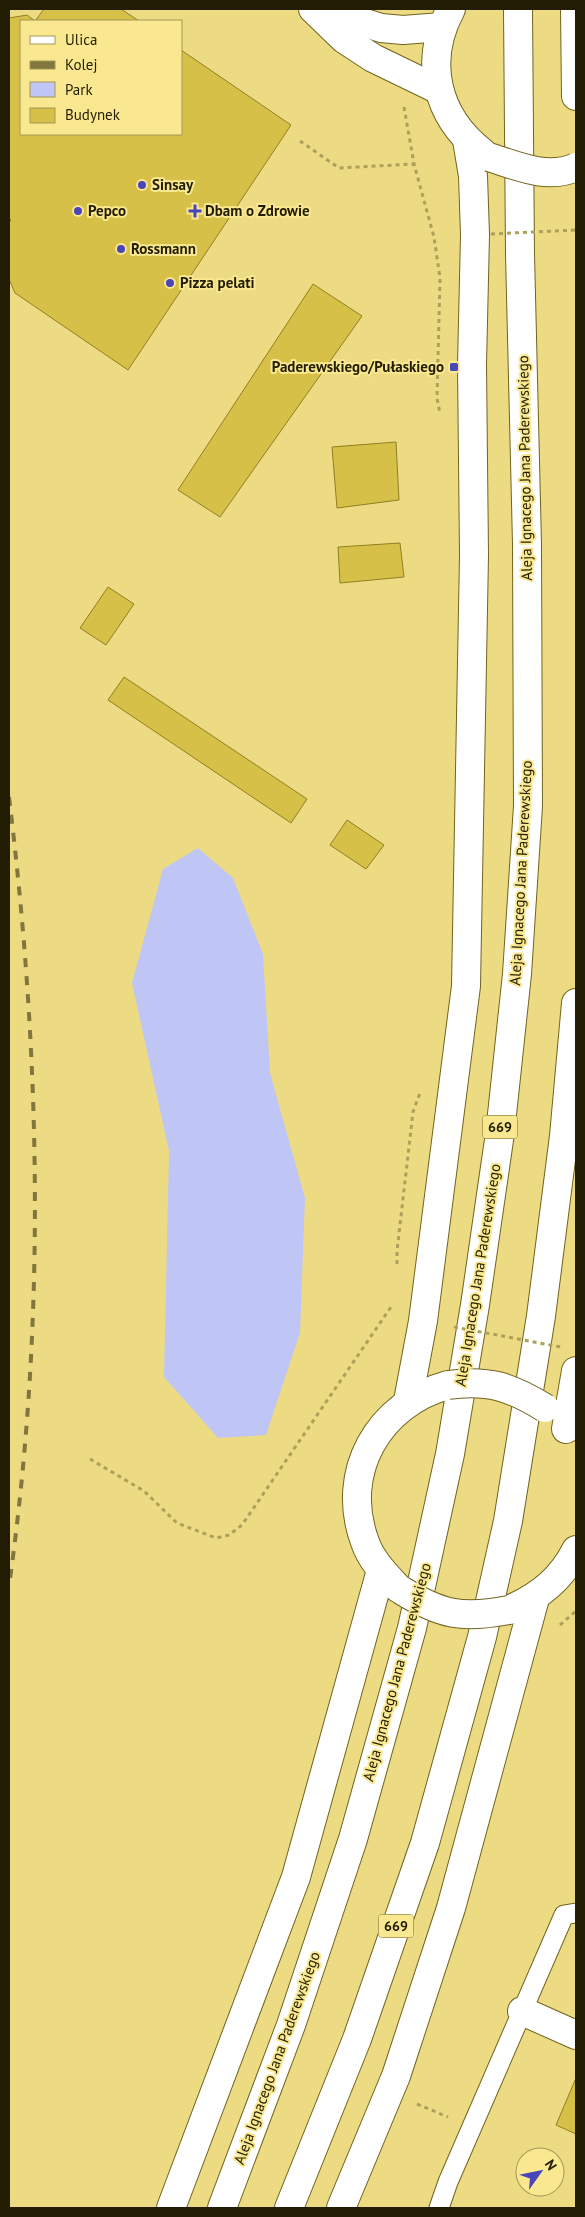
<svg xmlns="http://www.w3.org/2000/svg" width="585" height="2217" viewBox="0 0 585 2217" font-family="'PT Sans',sans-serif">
<rect width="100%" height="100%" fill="#ecdb83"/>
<polygon fill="#bfc6f5" points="198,848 233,878 263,954 270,1073 305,1198 300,1333 266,1435 218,1438 164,1377 169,1151 132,983 163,869"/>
<g fill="#d7c047" stroke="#907f23">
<polygon points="44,9 121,9 139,21 21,21 21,134 181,134 181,50 291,125 128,370 15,293 9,279 9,223 11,220 9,218 9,18 27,15 35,21"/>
<polygon points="313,284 362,316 220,517 178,490"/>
<polygon points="396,442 399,500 337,508 332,447"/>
<polygon points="400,543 404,577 340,583 338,547"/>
<polygon points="108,587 134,604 106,645 80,628"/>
<polygon points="124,677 307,799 291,823 108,700"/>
<polygon points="347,820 384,845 366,869 330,845"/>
<polygon points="576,2078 576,2134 556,2125"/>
</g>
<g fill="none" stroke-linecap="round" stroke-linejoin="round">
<g stroke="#70641f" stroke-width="21">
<polyline id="service" points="439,2208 448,2182 564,1915 576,1913"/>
</g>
<g stroke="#70641f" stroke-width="30">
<polyline id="minor" points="522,2011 576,2035"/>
</g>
<g stroke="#70641f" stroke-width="30">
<g id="tertiary">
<polyline points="313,9 344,39 373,58 439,90"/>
<polyline points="322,9 381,28 403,30 442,27"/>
<path d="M451 9C423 61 436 116 482 152"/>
<polyline points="408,1401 423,1321 466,986 474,555 472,365 475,235 473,176 467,140"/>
<polyline points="566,1429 576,1371"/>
<path d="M398 1588C385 1574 371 1560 365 1542 339 1473 378 1404 448 1385"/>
<path d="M513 1608C541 1595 562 1578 576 1550"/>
</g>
</g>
<g stroke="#70641f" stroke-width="30">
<g id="primary">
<polyline points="575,9 576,96"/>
<polyline points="171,2208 296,1877 381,1570"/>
<polyline points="222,2208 291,2025 353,1839 412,1628 450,1454 475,1305 500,1133 517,974 528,806 527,544 520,254 518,9"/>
<polyline points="289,2208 357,2039 425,1843 482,1637 508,1521 541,1316 564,1136 576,1003"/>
<polyline points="341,2208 396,2076 451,1908 535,1598"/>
</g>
</g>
<g stroke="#ada05b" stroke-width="3" stroke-dasharray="4 4" stroke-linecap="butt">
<polyline points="404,107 414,164 434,237 440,278 437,398 440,414"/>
<polyline points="300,141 339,168 414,164"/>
<polyline points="397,1264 397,1251 413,1112 420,1093"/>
<polyline points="90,1459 144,1491 177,1523 216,1538 229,1535 242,1525 393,1304"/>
<polyline points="560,1625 576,1611"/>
<polyline points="417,2104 448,2117"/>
</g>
<use href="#service" stroke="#fff" stroke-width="19"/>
<use href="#minor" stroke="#fff" stroke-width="28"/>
<use href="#tertiary" stroke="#fff" stroke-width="28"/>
<use href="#primary" stroke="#fff" stroke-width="28"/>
<path stroke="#80763e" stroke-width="4" stroke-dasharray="9 9" stroke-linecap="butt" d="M9 797C41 1058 46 1325 9 1586"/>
<g stroke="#70641f" stroke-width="30" stroke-linecap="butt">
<g id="tertiary-bridge">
<path d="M489 157C517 166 548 180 576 167"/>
<path d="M448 1385C488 1379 511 1387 545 1408"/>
<path d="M401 1590C441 1615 463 1619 509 1610"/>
</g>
</g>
<g stroke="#ada05b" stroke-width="3" stroke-dasharray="4 4" stroke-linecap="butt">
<polyline points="491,234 576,230"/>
<polyline points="454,1327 561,1347"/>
</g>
<use href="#tertiary-bridge" stroke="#fff" stroke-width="28"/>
</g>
<g fill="#4945bb" stroke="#f9e890" stroke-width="2">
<circle cx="142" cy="185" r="5"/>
<circle cx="78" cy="211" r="5"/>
<path d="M192.5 203.5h5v5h5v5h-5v5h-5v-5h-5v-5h5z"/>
<circle cx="121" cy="249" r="5"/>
<circle cx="170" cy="283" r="5"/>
<rect x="449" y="362" width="10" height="10" rx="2.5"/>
</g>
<g text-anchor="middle" stroke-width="4" stroke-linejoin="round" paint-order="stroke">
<g fill="#f9e890" stroke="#625a2d" stroke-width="1">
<rect x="482.5" y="1115.5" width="35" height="23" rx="4"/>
<rect x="378.5" y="1914.5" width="35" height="23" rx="4"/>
</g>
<g font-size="14" font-weight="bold" fill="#221d02">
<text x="500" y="1132">669</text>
<text x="396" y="1931">669</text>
</g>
<g font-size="15" font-weight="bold" fill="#221d02" stroke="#f9e890" text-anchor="start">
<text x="152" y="190">Sinsay</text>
<text x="88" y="216">Pepco</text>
<text x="205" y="216">Dbam o Zdrowie</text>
<text x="131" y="254">Rossmann</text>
<text x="180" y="288">Pizza pelati</text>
<text x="444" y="372" text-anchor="end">Paderewskiego/Pułaskiego</text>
</g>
<g font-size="15" fill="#221d02" stroke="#f9e890">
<text transform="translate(525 468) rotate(-91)" y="5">Aleja Ignacego Jana Paderewskiego</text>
<text transform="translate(521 873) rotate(-87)" y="5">Aleja Ignacego Jana Paderewskiego</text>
<text transform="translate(478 1275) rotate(-81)" y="5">Aleja Ignacego Jana Paderewskiego</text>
<text transform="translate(397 1672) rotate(-75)" y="5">Aleja Ignacego Jana Paderewskiego</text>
<text transform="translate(277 2058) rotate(-70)" y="5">Aleja Ignacego Jana Paderewskiego</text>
</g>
</g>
<rect width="585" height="2217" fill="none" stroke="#221d02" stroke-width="20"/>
<rect x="20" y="20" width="162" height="115" fill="#f9e890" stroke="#a39757"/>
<rect x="30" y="36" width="25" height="8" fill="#ffffff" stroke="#a39757"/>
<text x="65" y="45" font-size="15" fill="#221d02">Ulica</text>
<rect x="30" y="61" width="25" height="8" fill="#80763e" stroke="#a39757"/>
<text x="65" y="70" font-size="15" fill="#221d02">Kolej</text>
<rect x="30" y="82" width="25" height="15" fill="#bfc6f5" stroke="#a39757"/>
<text x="65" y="95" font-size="15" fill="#221d02">Park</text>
<rect x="30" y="108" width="25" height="15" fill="#d7c047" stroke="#a39757"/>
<text x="65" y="120" font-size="15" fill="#221d02">Budynek</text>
<g transform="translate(540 2172) rotate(57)"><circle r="24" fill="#f9e890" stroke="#a39757"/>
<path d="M0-4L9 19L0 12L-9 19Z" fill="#4945bb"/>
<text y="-8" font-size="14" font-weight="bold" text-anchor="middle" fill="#221d02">N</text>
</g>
</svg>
